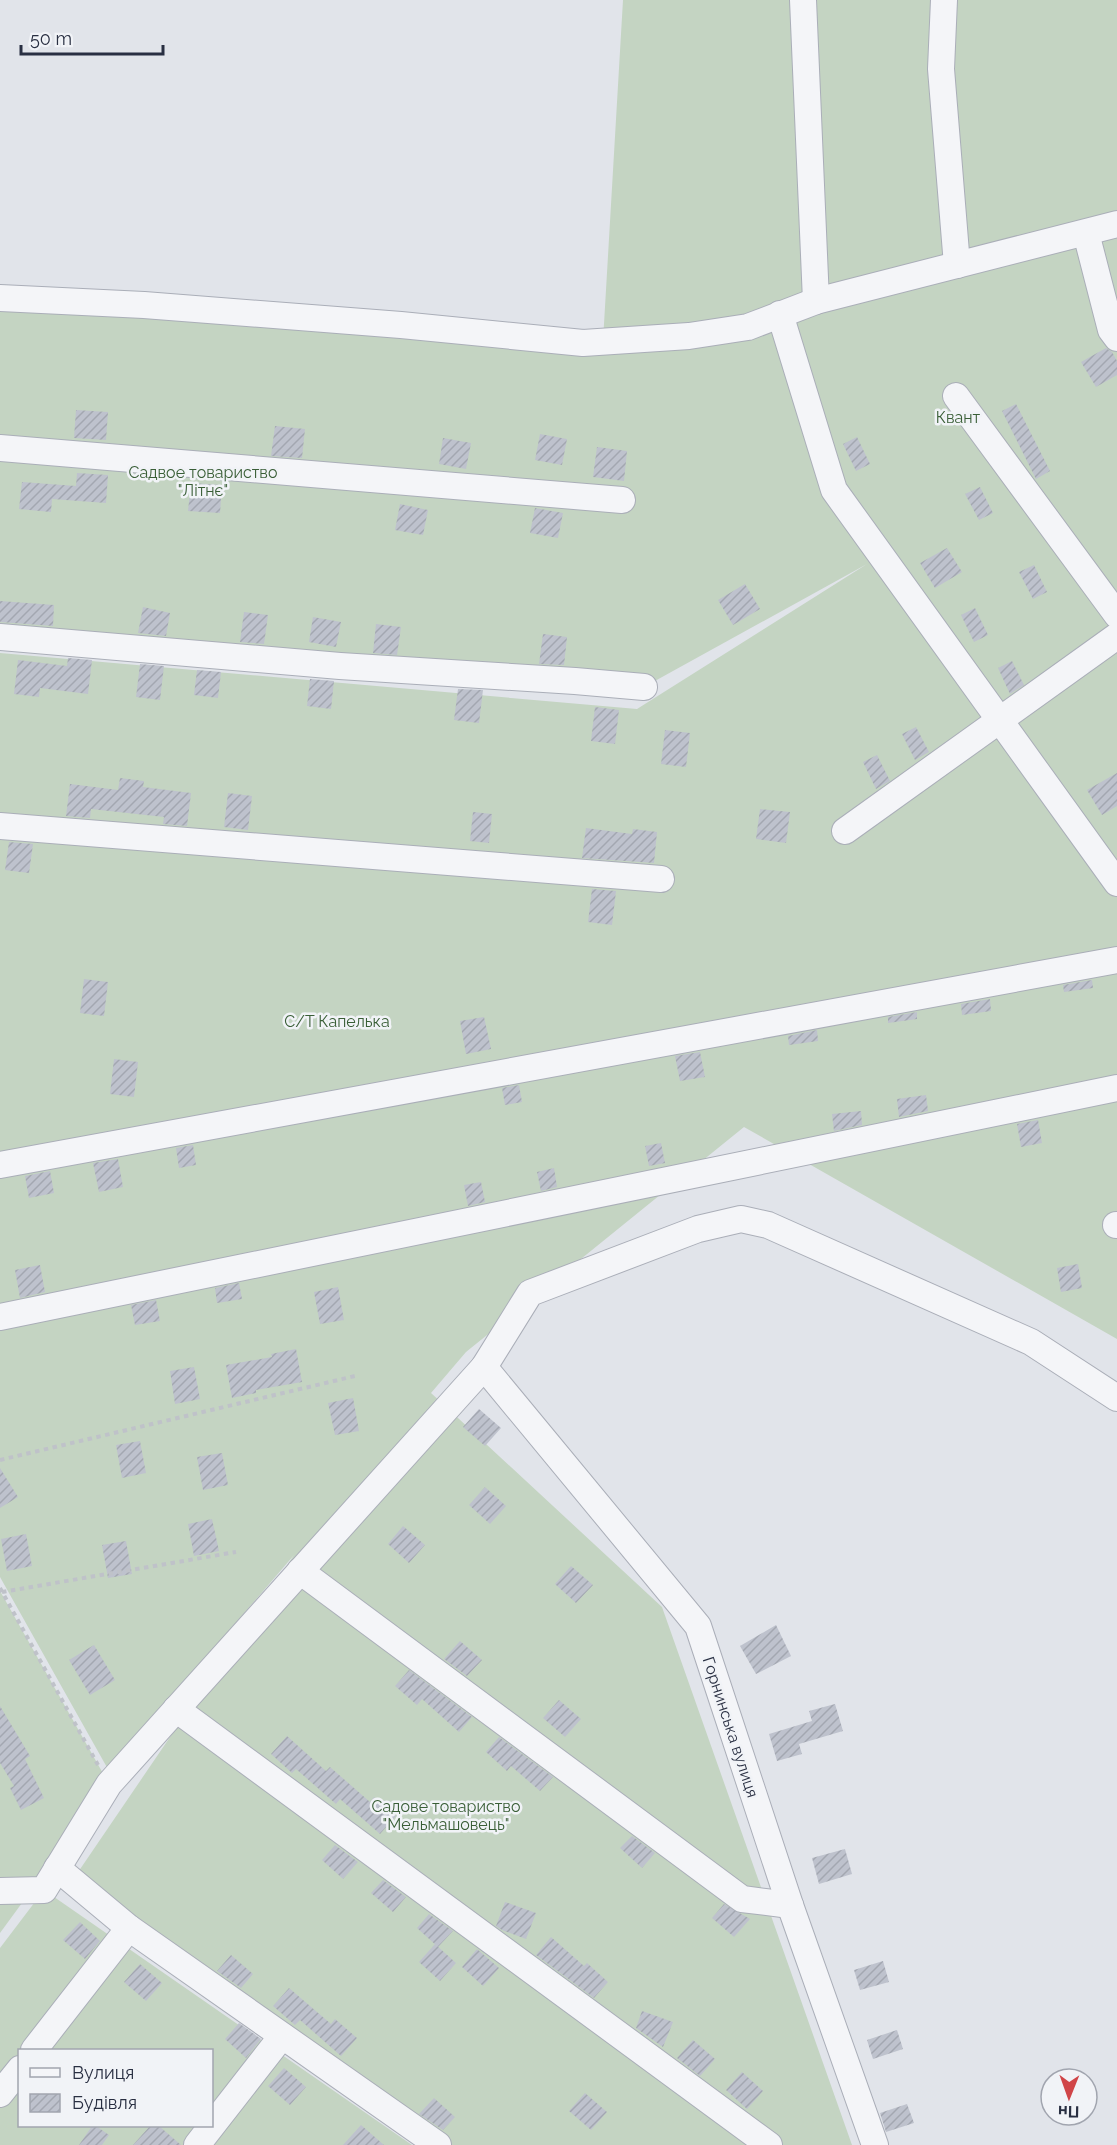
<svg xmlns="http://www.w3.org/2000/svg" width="1117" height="2145" viewBox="0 0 1117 2145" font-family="Raleway,sans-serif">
<defs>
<pattern id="building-hatch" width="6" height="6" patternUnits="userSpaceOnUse" patternTransform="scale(1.5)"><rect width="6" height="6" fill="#bec2cd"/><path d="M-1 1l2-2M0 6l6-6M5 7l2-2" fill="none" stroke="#a3a7b1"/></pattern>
</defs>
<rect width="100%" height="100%" fill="#e1e4ea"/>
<g fill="#c4d4c2" fill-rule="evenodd">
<polygon points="623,0 1117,0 1117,1339 744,1127 466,1352 431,1393 662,1607 852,2145 439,2145 72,1881 294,1555 109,1771 0,1577 0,653 637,709 867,564 644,687 0,637 0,292 603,341"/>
<polygon points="0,1591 109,1784 0,1933"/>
<path d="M44 1890 412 2145H0V1948ZM20 2050H212V2126H20Z"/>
</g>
<g fill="url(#building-hatch)">
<polygon points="1106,348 1112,352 1117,361 1117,375 1096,387 1081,362"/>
<polygon points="1016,404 1050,471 1036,479 1002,411"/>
<polygon points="76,410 108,412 106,440 74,438"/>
<polygon points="275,426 305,429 302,458 271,456"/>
<polygon points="540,434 567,439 562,465 535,460"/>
<polygon points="857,437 870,464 856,471 843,444"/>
<polygon points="443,438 471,443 466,469 439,464"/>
<polygon points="597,447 627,451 624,481 593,477"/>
<polygon points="77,473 108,475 106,503 52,499 51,512 19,509 22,482 76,486"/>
<polygon points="191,483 222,485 220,513 188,511"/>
<polygon points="980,487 993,513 979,520 965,494"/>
<polygon points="400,504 428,510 423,535 395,530"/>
<polygon points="535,508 563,513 558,538 530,533"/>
<polygon points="947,548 962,572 935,588 920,563"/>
<polygon points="1034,565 1047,592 1033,599 1019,572"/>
<polygon points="745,584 760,609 733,625 718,600"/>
<polygon points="0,601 54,605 53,626 0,622"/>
<polygon points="143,607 170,613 166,636 138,633"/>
<polygon points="975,608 988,635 974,642 961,615"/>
<polygon points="244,612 268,615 264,644 240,642"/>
<polygon points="313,617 341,622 336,647 309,642"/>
<polygon points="376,624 401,627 397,655 373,653"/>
<polygon points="543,634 567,637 564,665 539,664"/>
<polygon points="68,658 92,660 88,694 40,688 39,697 14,694 18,660 67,666"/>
<polygon points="1012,661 1024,685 1010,694 998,668"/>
<polygon points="140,664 164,666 160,700 136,697"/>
<polygon points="197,670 221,672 218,698 194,695"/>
<polygon points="310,679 334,681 331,709 307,706"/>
<polygon points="458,689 483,690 479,723 454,720"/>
<polygon points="595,707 619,710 615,744 591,741"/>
<polygon points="916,727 929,752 915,760 902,734"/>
<polygon points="665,730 690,733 686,767 661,764"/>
<polygon points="877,755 890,781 876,789 863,762"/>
<polygon points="1117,773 1117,806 1102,815 1087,790"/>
<polygon points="120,778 144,781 143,787 191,793 187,826 163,824 164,817 91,809 90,818 66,816 70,784 118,790"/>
<polygon points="228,793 252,796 248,830 224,827"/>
<polygon points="760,809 790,812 786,843 756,839"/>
<polygon points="473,812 492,814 489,843 470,841"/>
<polygon points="586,828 632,834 633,829 657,832 654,863 582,858"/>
<polygon points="9,842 33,844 29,873 5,870"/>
<polygon points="592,889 616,891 612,925 588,922"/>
<polygon points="84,979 108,982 104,1016 80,1013"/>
<polygon points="1092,980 1093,988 1064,992 1063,985"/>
<polygon points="990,999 991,1011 962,1015 961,1004"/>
<polygon points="917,1012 917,1019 888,1023 888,1017"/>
<polygon points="484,1017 491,1049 466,1054 460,1021"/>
<polygon points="817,1030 818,1041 789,1045 788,1036"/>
<polygon points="700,1052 705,1077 680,1081 675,1056"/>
<polygon points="114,1059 138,1062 134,1097 110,1094"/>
<polygon points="519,1085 522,1102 505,1105 502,1088"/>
<polygon points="926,1095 928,1111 899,1117 897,1099"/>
<polygon points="861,1111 862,1125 834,1131 832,1114"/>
<polygon points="1038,1120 1042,1143 1021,1147 1017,1124"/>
<polygon points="661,1143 665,1163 649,1166 645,1146"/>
<polygon points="193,1145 196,1165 179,1168 176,1148"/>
<polygon points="118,1159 123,1187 99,1192 93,1163"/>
<polygon points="554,1168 557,1187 541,1191 537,1172"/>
<polygon points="50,1171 54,1193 29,1198 25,1176"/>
<polygon points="481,1182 485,1202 468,1206 464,1185"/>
<polygon points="1078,1264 1082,1288 1061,1292 1057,1268"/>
<polygon points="40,1265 45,1292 20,1298 15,1270"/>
<polygon points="239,1283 242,1299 217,1303 215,1288"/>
<polygon points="338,1287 344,1320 320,1324 314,1292"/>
<polygon points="156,1300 160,1321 135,1325 131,1305"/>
<polygon points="296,1349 302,1382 256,1390 256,1393 232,1398 226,1365 272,1357 271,1354"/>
<polygon points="194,1367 200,1399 175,1404 170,1371"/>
<polygon points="353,1398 359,1431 335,1435 328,1403"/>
<polygon points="479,1409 501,1428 485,1446 463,1427"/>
<polygon points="140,1441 146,1473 122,1478 116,1445"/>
<polygon points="222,1453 228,1485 203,1490 197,1457"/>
<polygon points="0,1468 18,1497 0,1508"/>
<polygon points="485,1487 506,1506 490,1524 469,1505"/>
<polygon points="212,1519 219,1551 194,1556 188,1524"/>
<polygon points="403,1526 425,1545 409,1563 388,1544"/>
<polygon points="26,1534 32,1566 7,1571 1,1539"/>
<polygon points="126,1541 132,1574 108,1578 102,1545"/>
<polygon points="571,1566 593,1585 576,1603 555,1584"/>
<polygon points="776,1625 791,1656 756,1674 740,1646"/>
<polygon points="460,1641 482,1660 467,1676 444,1659"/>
<polygon points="94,1645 115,1680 90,1695 69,1660"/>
<polygon points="409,1670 472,1717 459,1732 422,1699 417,1705 395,1686"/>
<polygon points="559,1700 581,1719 565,1737 543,1718"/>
<polygon points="835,1704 843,1731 799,1744 802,1754 777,1761 769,1734 812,1721 809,1711"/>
<polygon points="0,1706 30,1756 25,1759 44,1798 21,1810 10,1788 14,1786 0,1763"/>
<polygon points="287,1736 326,1771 330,1767 370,1802 374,1797 396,1816 380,1834 340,1799 336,1804 296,1769 292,1773 271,1754"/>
<polygon points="499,1737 553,1777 540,1791 511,1766 507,1771 486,1752"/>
<polygon points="632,1836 655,1853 642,1868 620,1848"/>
<polygon points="335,1845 358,1862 343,1879 322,1860"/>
<polygon points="845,1849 852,1874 819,1884 812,1858"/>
<polygon points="383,1880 406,1897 393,1912 371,1893"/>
<polygon points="505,1902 536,1913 526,1939 502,1930 496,1926"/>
<polygon points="724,1904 750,1919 734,1937 712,1918"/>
<polygon points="429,1914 453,1931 438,1947 417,1928"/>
<polygon points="80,1922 100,1941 85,1959 63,1940"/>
<polygon points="551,1937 584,1966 587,1963 608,1982 594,1998 536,1955"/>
<polygon points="435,1944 456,1963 440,1981 419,1962"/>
<polygon points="477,1949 499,1968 483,1986 462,1967"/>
<polygon points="231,1955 253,1974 241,1988 217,1971"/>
<polygon points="883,1961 889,1982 860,1990 854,1970"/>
<polygon points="140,1964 162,1983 146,2001 124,1982"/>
<polygon points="289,1988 331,2024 335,2019 357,2038 341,2056 300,2020 295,2025 273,2006"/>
<polygon points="642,2011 673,2022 663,2047 636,2028"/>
<polygon points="239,2023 261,2039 246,2058 225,2039"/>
<polygon points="897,2030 903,2049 873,2059 867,2040"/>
<polygon points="693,2040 715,2059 700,2076 677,2058"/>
<polygon points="284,2068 306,2087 290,2105 268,2086"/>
<polygon points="742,2072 763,2091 747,2109 726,2090"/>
<polygon points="585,2093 607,2112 591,2130 569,2111"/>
<polygon points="434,2098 455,2117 443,2130 419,2114"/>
<polygon points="907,2104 914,2123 886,2132 880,2113"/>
<polygon points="361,2125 384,2145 343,2145"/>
<polygon points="92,2126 96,2126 109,2135 102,2145 79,2145"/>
<polygon points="150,2126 159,2126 181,2145 133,2145"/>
</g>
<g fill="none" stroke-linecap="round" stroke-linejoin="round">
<g stroke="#aaaeb8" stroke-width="28">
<g id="minor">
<polyline points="803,0 816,301"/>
<polyline points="944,0 941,69 957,265"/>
<polyline points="1086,233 1111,330 1117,338"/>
<polyline points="0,298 144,305 401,325 583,343 689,336 748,327 816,301 1117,224"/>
<polyline points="780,314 834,490 1117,883"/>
<polyline points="956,396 1117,615"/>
<polyline points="0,448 622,500"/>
<polyline points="0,637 340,666 575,681 644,687"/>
<polyline points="0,826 661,879"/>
<polyline points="845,831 1117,636"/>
<polyline points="0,1165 1117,960"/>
<polyline points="1116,1225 1117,1225"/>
<polyline points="0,1317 1117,1088"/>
<polyline points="484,1367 698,1626 790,1905 875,2145"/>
<polyline points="300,1571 742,1899 790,1905"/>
<polyline points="176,1709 769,2145"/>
<polyline points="57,1868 129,1928 438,2145"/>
<polyline points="0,1891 44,1890 109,1784 484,1367 530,1293 698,1229 741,1219 768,1225 1031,1342 1117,1398"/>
<polyline points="34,2050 129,1928"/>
<polyline points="0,2094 20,2069"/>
<polyline points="197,2145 282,2036"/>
</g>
</g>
<g stroke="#bfc2c9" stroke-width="4" stroke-dasharray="4.5 4.5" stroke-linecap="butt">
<polyline points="0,1460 355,1376"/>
<polyline points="0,1588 98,1765"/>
<polyline points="2,1592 236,1552"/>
</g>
<use href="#minor" stroke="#f4f5f8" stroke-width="26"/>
</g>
<g text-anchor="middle" stroke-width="5" stroke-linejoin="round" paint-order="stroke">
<g font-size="16" fill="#395e36" stroke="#f1f3f7">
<text x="958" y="423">Квант</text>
<text x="203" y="478">Садвое товариство<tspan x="203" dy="18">"Літнє"</tspan></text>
<text x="337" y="1027">С/Т Капелька</text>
<text x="446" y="1812">Садове товариство<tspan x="446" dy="18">"Мельмашовець"</tspan></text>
</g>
<g font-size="16" fill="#292f42" stroke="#f1f3f7">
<text transform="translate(731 1727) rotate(72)" y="6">Горнинська вулиця</text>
</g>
</g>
<rect x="18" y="2049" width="195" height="78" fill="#f1f3f7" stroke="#a1a5af" stroke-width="1.5"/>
<rect x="30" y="2068" width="30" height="9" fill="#f4f5f8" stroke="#a1a5af" stroke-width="1.5"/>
<text x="72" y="2079" font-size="18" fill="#292f42">Вулиця</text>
<rect x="30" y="2094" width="30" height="18" fill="url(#building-hatch)" stroke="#a1a5af" stroke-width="1.5"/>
<text x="72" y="2109" font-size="18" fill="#292f42">Будівля</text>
<g transform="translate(1069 2097) rotate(181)"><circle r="28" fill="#f1f3f7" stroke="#a1a5af" stroke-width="1.5"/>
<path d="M0-4.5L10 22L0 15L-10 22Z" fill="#d04548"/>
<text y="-9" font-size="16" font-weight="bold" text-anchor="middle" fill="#292f42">Пн</text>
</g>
<path d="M21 45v9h142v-9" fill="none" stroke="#292f42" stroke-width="3"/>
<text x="30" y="45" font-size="18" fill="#292f42" stroke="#f1f3f7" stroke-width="4.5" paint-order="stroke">50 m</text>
</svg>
